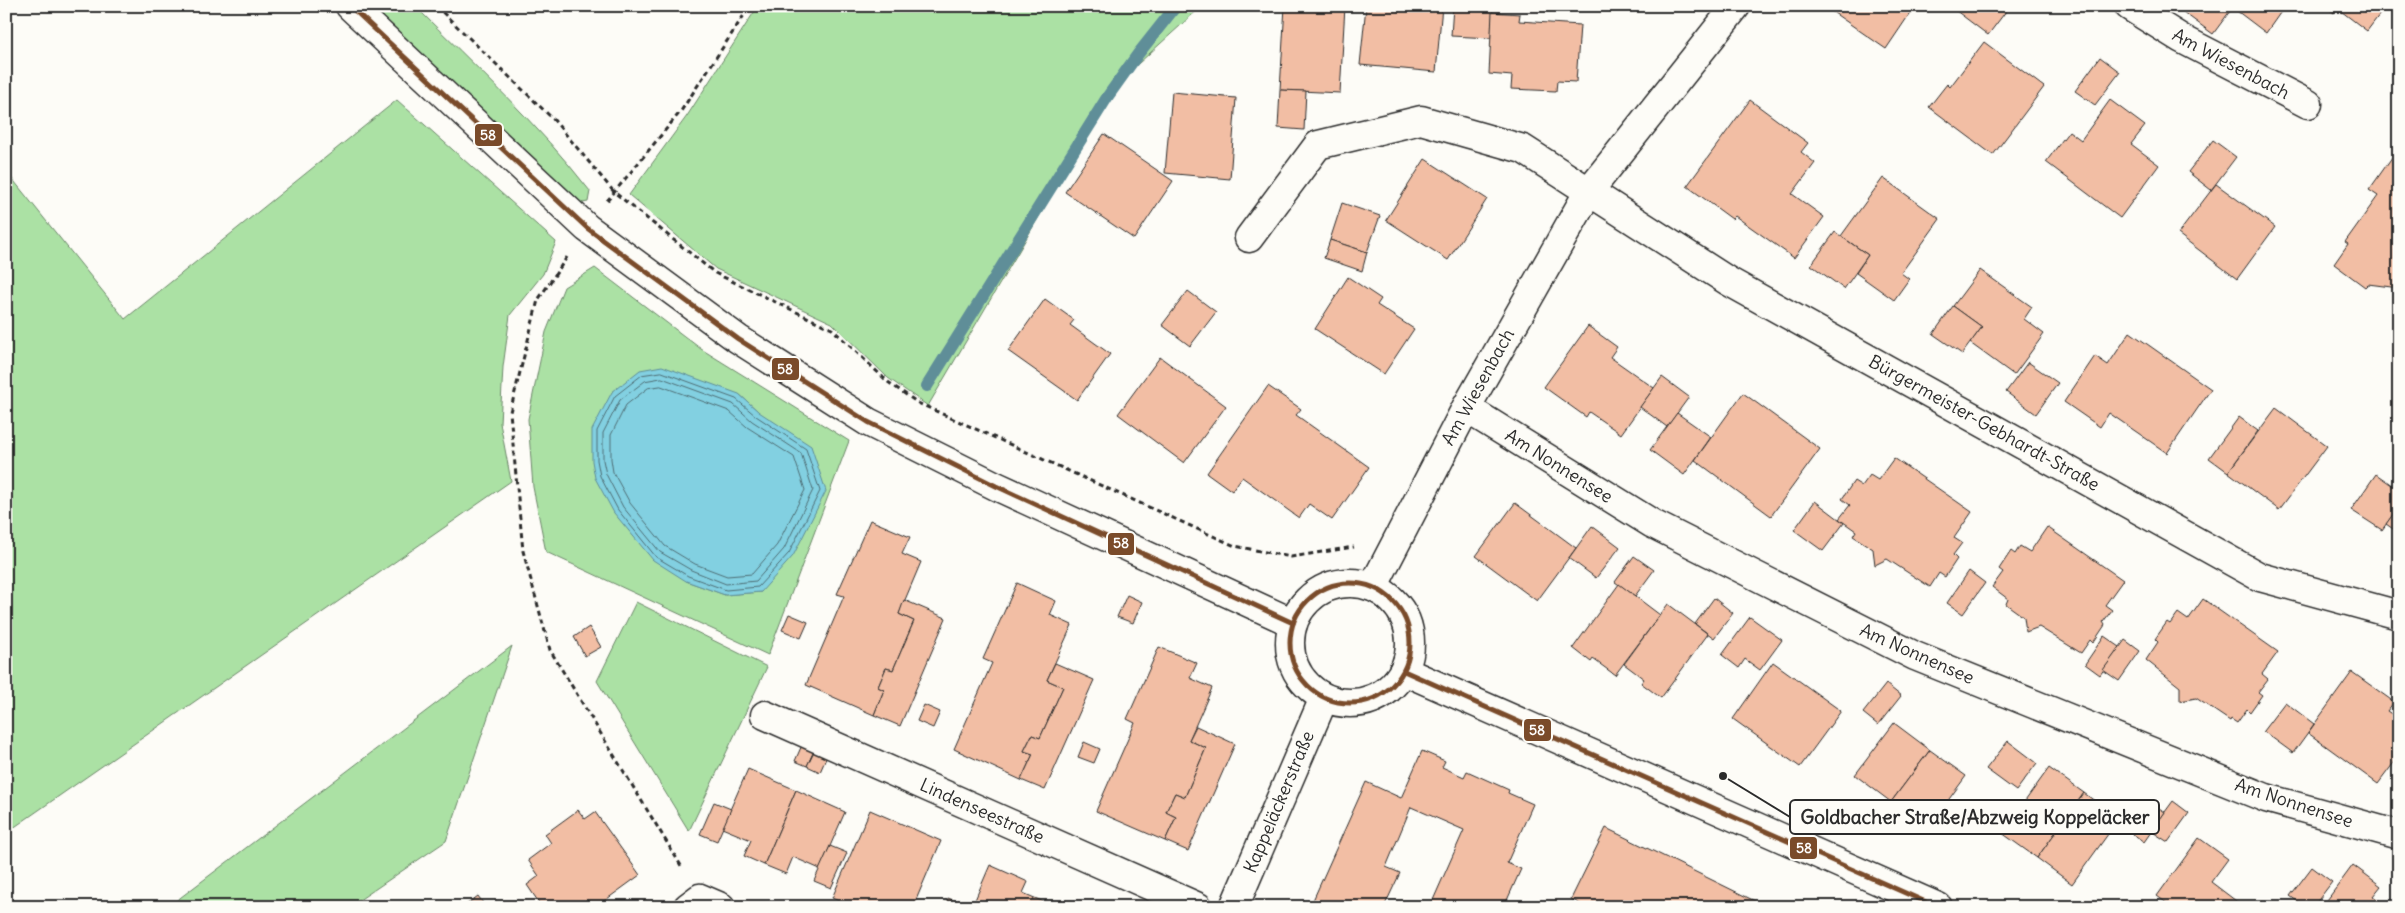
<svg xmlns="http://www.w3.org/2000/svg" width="2405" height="913" viewBox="0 0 2405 913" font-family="Delius,sans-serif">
<rect width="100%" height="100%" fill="#fdfcf7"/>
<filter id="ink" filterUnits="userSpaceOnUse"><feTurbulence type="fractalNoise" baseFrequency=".02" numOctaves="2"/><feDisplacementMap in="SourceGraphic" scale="10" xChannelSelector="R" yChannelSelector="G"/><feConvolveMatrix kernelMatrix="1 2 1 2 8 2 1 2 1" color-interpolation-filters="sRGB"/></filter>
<g filter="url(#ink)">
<g fill="#abe1a4" stroke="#6b8668" fill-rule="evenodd">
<path d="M368 6H415C475 66 538 124 590 191L588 202 577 204Z"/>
<polygon points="758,6 1202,6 1118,82 928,406 888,378 832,323 716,269 629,195 687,116"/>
<polygon points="397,100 556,242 543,274 510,315 503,367 500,423 511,481 6,833 6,171 125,319"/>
<path d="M595 268 701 349 849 441 768 655 546 552 533 487 528 419 546 332 564 287ZM739 394 759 412 761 592 725 595 686 581Z"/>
<polygon points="636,602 767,667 689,831 597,681"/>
<polygon points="512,646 446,841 349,907 168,907"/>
</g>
<polygon fill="#82d0e1" stroke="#5f8e98" points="662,366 739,394 759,412 811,446 826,491 793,556 761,592 725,595 686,581 653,560 614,513 595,478 592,461 592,430 612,392 640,370"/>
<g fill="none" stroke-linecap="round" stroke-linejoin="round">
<g stroke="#4e6d74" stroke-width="1">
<polygon points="662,372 736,399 756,416 806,449 820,491 789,553 758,587 726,590 688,576 656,557 618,510 600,476 597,460 597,431 615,396 642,375"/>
<polygon points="662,378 733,404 752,421 801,453 813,490 784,549 756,581 726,584 691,570 660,552 623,507 606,474 603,460 603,433 620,400 645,381"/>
<polygon points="661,386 729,411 747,427 794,457 805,490 777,545 752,574 727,576 695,564 665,546 630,503 613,472 611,459 611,435 626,405 648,388"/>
</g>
<polyline stroke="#5f8e98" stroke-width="12" points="927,386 1108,96 1138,54 1176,6"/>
</g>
<g fill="#f2bea4" stroke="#2b2b2b">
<polygon points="1285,6 1345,6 1340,93 1280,90"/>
<polygon points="1366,6 1442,6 1436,72 1360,65"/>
<polygon points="1453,6 1493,6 1491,38 1451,36"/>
<polygon points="1824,6 1915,6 1886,49"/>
<polygon points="1957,6 2010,6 1988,35 1955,10"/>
<polygon points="2188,6 2224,6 2230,11 2213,34 2183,12"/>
<polygon points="2234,6 2285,6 2266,33 2233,8"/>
<polygon points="2325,6 2386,6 2367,31 2337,8 2334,13"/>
<polygon points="1492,12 1520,14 1519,21 1580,25 1576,82 1557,81 1556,91 1511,89 1512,76 1489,74"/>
<polygon points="1984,42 2044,87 1993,155 1929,107 1947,84 1950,87"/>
<polygon points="2100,57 2120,72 2095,105 2075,91"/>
<polygon points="1280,90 1306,91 1304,130 1278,128"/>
<polygon points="1172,92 1236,98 1230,179 1165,173"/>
<polygon points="1750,100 1808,143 1801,152 1815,163 1792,194 1824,217 1794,258 1735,216 1732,219 1687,186"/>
<polygon points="2110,100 2145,126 2131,144 2159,165 2120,218 2046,162 2069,131 2081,140"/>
<polygon points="1104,134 1173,181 1134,239 1065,192"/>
<polygon points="2213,140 2236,157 2211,190 2188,172"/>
<polygon points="2395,153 2399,156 2399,288 2368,284 2365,287 2334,264 2348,244 2345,242 2378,196 2369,190"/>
<polygon points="1425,159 1487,199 1448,260 1386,220"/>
<polygon points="1883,178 1940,219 1901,273 1909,279 1894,300 1856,273 1868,255 1841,236"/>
<polygon points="2216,184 2275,227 2237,279 2178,234"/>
<polygon points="1342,203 1380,216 1367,252 1330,240"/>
<polygon points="1835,232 1868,255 1844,289 1811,265"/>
<polygon points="1330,240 1367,252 1362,271 1324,258"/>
<polygon points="1980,270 2032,307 2024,319 2044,334 2014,375 1970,343 1982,327 1953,306"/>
<polygon points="1348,277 1381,299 1377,305 1414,329 1384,374 1315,329"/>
<polygon points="1188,291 1216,312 1190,346 1162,325"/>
<polygon points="1045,299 1074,320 1070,325 1110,354 1077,400 1008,351"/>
<polygon points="1953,306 1982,327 1962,354 1933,334"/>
<polygon points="1588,326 1617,347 1610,357 1654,388 1621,434 1589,412 1586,417 1544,387"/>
<polygon points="2130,332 2211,389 2167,453 2109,413 2100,427 2064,402 2095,356 2108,365"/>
<polygon points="1160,357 1226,406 1184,463 1118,414"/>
<polygon points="2028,362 2058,383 2036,414 2006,392"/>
<polygon points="1662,377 1689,397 1667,427 1640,407"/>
<polygon points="1268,386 1301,409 1296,415 1369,467 1332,520 1309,504 1299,518 1242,477 1232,491 1207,473"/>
<polygon points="1743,393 1820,449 1771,516 1695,460"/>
<polygon points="2276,408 2327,446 2279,510 2228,472"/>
<polygon points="1677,413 1711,437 1684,475 1650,450"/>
<polygon points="2239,417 2258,431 2228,472 2209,458"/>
<polygon points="1894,458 1972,512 1954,538 1962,543 1953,555 1957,559 1945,577 1939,573 1930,587 1887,559 1875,565 1873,549 1853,536 1856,531 1839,519 1850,505 1842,499 1854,481 1862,486 1870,475 1878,480"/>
<polygon points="2376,474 2399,490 2399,506 2382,530 2351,510"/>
<polygon points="1815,501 1844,523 1823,551 1794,530"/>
<polygon points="1515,503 1576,548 1537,601 1476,556"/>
<polygon points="2399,506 2399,533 2386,524"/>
<polygon points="870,520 910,537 902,554 921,562 899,614 914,621 893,670 886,668 878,687 884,690 874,715 806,685 844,596 837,594"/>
<polygon points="1592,526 1620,547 1596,578 1569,558"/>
<polygon points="2047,527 2123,580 2105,605 2112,610 2103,622 2105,625 2093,643 2090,640 2081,653 2039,627 2026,632 2024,617 2006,604 2008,599 1992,587 2003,572 1999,569 2011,551 2015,554 2020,546 2030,552"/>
<polygon points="1634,556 1654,570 1635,596 1615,582"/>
<polygon points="1969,571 1985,583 1963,614 1947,603"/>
<polygon points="1017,583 1056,601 1050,615 1072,625 1047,680 1063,687 1040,738 1032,735 1024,751 1033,754 1021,780 954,749 992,663 983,659"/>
<polygon points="1619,584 1660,615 1615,675 1593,659 1591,662 1573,648"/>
<polygon points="1127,595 1142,602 1133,623 1117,617"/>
<polygon points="1714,598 1733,613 1714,638 1695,624"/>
<polygon points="2203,599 2278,652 2262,674 2268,679 2258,692 2262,695 2250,712 2247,709 2237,723 2231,719 2230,721 2196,698 2180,701 2180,687 2146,660 2158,642 2155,639 2167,622 2170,624 2178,613 2188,620"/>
<polygon points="904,600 946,618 900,726 874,715 884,690 878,687 886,668 893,670 914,621 899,614"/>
<polygon points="1668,604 1708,634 1661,698 1641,683 1644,679 1624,664"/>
<polygon points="789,614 808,622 801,638 782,630"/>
<polygon points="1750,617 1782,640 1760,670 1745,659 1739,668 1722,655"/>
<polygon points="589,627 601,647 585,656 574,637"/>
<polygon points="2104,636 2120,647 2100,675 2085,664"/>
<polygon points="2125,640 2140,651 2119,681 2103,670"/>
<polygon points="1159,647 1197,663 1190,678 1212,688 1189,740 1206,748 1185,797 1175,793 1166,812 1176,817 1165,841 1096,811 1135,723 1127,719"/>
<polygon points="1773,662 1841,711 1800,767 1733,719"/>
<polygon points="1055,663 1094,680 1045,790 1021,780 1033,754 1024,751 1032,735 1040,738 1063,687 1047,680"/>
<polygon points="2352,672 2394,702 2387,711 2399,719 2399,756 2378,784 2308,733"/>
<polygon points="1886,684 1901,696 1878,725 1863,713"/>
<polygon points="2285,702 2314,724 2293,753 2263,731"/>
<polygon points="924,705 940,712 933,728 917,721"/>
<polygon points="1894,723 1930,750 1891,802 1855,775"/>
<polygon points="1196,726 1235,744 1188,851 1165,841 1176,817 1166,812 1175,793 1185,797 1206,748 1189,740"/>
<polygon points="2008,741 2037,763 2016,791 1986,769"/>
<polygon points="1084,742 1100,749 1094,763 1078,757"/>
<polygon points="802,745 814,751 807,766 795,761"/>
<polygon points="1930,750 1966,776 1927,829 1891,802"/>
<polygon points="814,751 827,756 820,772 807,766"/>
<polygon points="1422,751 1445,761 1442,767 1464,777 1467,771 1509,790 1508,793 1533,804 1507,863 1521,869 1504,907 1430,907 1464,830 1411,807 1386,867 1400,873 1384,907 1310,907 1366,782 1401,798"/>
<polygon points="2049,768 2084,793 2037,858 2002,833"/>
<polygon points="748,769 796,790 764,865 744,856 751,840 722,828"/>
<polygon points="796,790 845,812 820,869 793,857 786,874 764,865"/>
<polygon points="2084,793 2119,819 2072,884 2037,858"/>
<polygon points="2173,801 2189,813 2168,842 2151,831"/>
<polygon points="714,802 731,809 717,841 700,834"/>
<polygon points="2150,802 2165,812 2144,842 2129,831"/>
<polygon points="578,810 585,819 595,812 640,875 596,907 542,907 527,885 539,876 528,860 551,843 545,834"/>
<polygon points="870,810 941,841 913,907 852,907 832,898"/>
<polygon points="1606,828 1763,905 1762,907 1586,907 1571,899"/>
<polygon points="2199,838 2228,859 2211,882 2244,907 2172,907 2157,896"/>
<polygon points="830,846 847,853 831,888 814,881"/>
<polygon points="990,865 1028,882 1023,893 1051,905 1050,907 972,907"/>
<polygon points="2353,865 2381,886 2373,896 2388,907 2322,907"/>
<polygon points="2312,867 2332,882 2313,907 2305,907 2290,896"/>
<polygon points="478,896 486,907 463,907"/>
<polygon points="948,898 970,907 944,907"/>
</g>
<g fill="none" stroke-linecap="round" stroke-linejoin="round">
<g stroke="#2b2b2b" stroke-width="31">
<g id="minor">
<polyline points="2129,6 2182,39 2308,104"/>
<polyline points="1249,238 1318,145 1421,120 1523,149 1728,281 2260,577 2399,615"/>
<polyline points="1466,408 1653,524 1915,656 2266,798 2399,835"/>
<polyline points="1373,587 1466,408 1589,191 1736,6"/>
<polyline points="765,715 1198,907"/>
<polyline points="688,907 700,898 721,907"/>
<polyline points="1234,907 1324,698"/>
</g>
</g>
<g stroke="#2b2b2b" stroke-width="31">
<g id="tertiary">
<polyline points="350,6 587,228 738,339 868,422 996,486 1293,623"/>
<circle cx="1350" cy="643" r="60"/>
<polyline points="1404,671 1938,907"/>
</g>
</g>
<g stroke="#2b2b2b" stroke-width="3" stroke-dasharray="5 4" stroke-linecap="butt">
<polyline points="436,6 553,119 614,192 715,273 832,329 888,382 918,403 1235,546 1291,557 1354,547"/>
<polyline points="607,201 681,111 750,6"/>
<polyline points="567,257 538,300 510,412 523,551 550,650 683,869"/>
</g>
<use href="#minor" stroke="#fdfcf7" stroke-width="28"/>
<use href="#tertiary" stroke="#fdfcf7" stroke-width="28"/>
<g stroke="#fdfcf7" stroke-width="9">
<g id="bus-1">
<polyline points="350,6 587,228 738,339 868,422 996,486 1293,623"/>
<circle cx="1350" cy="643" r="60"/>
<polyline points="1404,671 1937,907"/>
</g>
</g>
<use href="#bus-1" stroke="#7a4b2a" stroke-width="5"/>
</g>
</g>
<g text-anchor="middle" stroke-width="4" stroke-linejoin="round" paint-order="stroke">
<g font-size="18" fill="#2b2b2b" stroke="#fdfcf7">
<text transform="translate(2231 64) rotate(28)" y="6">Am Wiesenbach</text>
<text transform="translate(1478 387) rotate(-61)" y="6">Am Wiesenbach</text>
<text transform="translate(1984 423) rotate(29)" y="6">Bürgermeister-Gebhardt-Straße</text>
<text transform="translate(1559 466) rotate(32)" y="6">Am Nonnensee</text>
<text transform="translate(1917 654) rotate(24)" y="6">Am Nonnensee</text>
<text transform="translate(1279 802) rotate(-67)" y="6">Kappeläckerstraße</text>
<text transform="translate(2294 803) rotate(18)" y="6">Am Nonnensee</text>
<text transform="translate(982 811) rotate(24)" y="6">Lindenseestraße</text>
</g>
</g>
<path fill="none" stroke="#2b2b2b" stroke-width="2" d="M1723 776L1790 817"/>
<circle fill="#2b2b2b" stroke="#fdfcf7" stroke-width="2" cx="1723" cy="776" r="5"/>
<rect fill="#fdfcf7" stroke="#2b2b2b" stroke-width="2" x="1790" y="800" width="369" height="34" rx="5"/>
<g font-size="19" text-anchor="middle" font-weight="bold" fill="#2b2b2b">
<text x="1975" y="824">Goldbacher Straße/Abzweig Koppeläcker</text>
</g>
<g stroke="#fdfcf7" stroke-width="2">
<rect x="474" y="123" width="29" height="24" rx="5" fill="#7a4b2a"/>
<rect x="771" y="357" width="29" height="24" rx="5" fill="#7a4b2a"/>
<rect x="1107" y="532" width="28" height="24" rx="5" fill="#7a4b2a"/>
<rect x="1523" y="718" width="29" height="24" rx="5" fill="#7a4b2a"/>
<rect x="1789" y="836" width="29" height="24" rx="5" fill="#7a4b2a"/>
</g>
<g font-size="14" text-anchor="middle" font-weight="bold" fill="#fff">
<text x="488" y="140">58</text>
<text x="785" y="374">58</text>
<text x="1121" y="548">58</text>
<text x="1537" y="735">58</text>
<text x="1804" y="853">58</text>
</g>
<rect width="2405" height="913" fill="none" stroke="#fdfcf7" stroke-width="25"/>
<rect x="12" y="12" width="2380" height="888" fill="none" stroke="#2b2b2b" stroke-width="2" filter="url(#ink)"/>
</svg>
